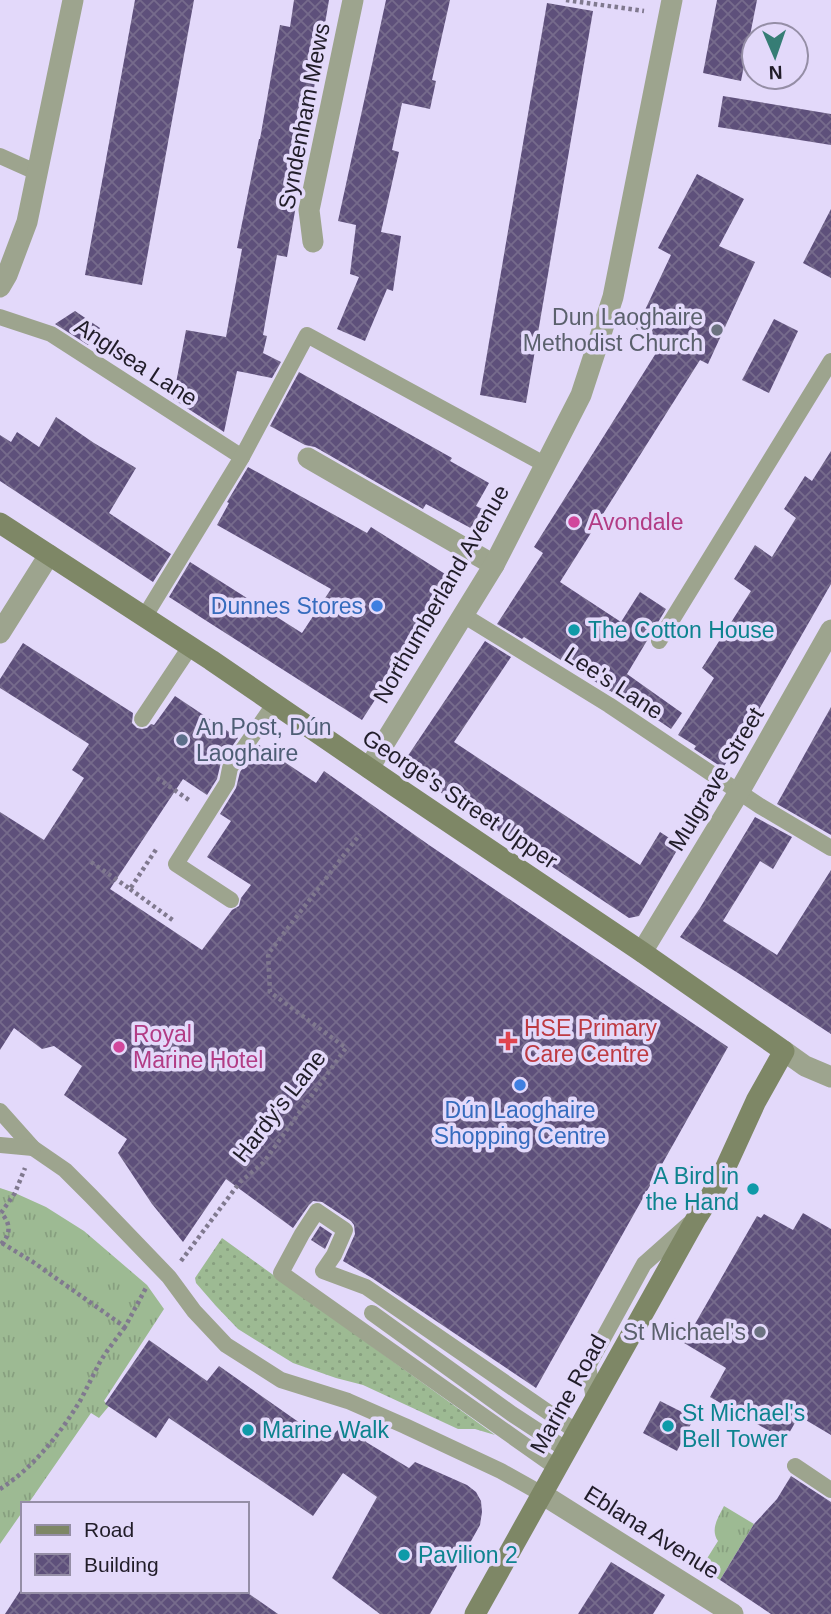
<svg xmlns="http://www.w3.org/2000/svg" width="831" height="1614" viewBox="0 0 831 1614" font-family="Arial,sans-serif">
<defs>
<pattern id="grass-tufts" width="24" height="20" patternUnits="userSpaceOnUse" patternTransform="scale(1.75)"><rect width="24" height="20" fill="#9dba93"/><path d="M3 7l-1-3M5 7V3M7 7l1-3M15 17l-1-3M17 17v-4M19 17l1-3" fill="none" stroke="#879f7f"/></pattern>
<pattern id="garden-dots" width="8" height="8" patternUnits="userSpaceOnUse" patternTransform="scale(1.75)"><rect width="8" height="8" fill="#9dba93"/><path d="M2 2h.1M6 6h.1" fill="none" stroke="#879f7f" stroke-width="1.8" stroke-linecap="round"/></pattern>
<pattern id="building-cross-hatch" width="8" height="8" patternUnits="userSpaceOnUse" patternTransform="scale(1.75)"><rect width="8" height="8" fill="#5e507b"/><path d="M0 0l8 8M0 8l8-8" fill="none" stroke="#766b8c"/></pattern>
</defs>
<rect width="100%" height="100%" fill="#e3d9fa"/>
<g fill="url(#grass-tufts)">
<polygon points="0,1188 15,1193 46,1207 84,1231 147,1285 164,1309 104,1401 109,1406 99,1418 91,1413 28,1504 23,1504 23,1511 0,1544"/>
<path d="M724 1506 754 1524 720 1580 701 1568 718 1541C710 1529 718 1518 724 1506Z"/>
</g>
<polygon fill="url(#garden-dots)" points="222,1238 495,1435 475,1429 458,1429 363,1385 336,1378 293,1363 238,1329 216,1306 196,1283 195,1278"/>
<g fill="url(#building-cross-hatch)">
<polygon points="135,0 194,0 142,285 85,275"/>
<polygon points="294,0 329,0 304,147 306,148 287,257 277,255 263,335 267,336 263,353 281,362 272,378 237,371 224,432 173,399 186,330 226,337 242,249 237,248 259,139 260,139 280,25 290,27"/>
<polygon points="386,0 450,0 432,80 436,81 430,109 402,103 392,150 399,152 381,232 401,236 393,291 387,289 365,341 337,329 359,277 350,274 356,225 338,221"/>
<polygon points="717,0 757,0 741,81 703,73"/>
<polygon points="547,3 593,11 526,403 480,395"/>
<polygon points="723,96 831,114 831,145 718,127"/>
<polygon points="697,174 744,199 719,246 755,262 708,364 700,360 560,582 621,622 640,592 666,609 627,674 682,713 671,729 616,692 615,694 524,637 522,639 497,624 543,553 534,547 663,342 636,329 671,255 658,248"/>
<polygon points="831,209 831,278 803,263"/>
<polygon points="75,311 100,328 88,345 55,324"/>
<polygon points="774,319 798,331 769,393 742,380"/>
<polygon points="299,372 452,458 450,461 489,483 476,506 489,512 478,532 426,504 423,509 315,447 305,445 270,426"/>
<polygon points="56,417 94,443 136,468 109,513 171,554 153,582 0,481 0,435 11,442 17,432 39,447"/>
<polygon points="831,451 831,584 761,706 723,768 694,749 696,746 678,735 714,678 702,668 751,591 734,579 755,545 772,557 796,518 784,509 805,476 812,481"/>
<polygon points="248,467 367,533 371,527 453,579 362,720 169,597 190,562 302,633 331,589 217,525 229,503 227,502"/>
<polygon points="485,641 511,657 454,742 640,865 660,832 680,845 639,916 629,918 401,766"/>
<polygon points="23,643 133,713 132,723 137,728 142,729 147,728 151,724 154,725 175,696 238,738 221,762 217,779 207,795 183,779 110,889 202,950 232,910 239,906 241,898 251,885 207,857 231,821 220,814 236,788 240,772 259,745 316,783 324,771 429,845 728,1047 536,1388 372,1278 343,1261 355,1234 354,1225 351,1221 322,1202 313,1201 309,1205 293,1228 226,1179 183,1242 152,1204 118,1153 127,1139 64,1095 82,1066 54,1046 42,1049 14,1028 0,1050 0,812 44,840 84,778 72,770 89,744 0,688 0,679"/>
<polygon points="831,707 831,835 777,804"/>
<polygon points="755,817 792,837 773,869 760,861 723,921 777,955 831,870 831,1034 738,973 680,937 700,908"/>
<polygon points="803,1213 831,1229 831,1435 799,1416 785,1440 710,1397 726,1368 684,1343 757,1216 761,1218 764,1214 793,1230"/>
<polygon points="320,1226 332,1234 325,1249 311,1240"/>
<polygon points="149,1340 207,1381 219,1366 327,1442 343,1424 367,1436 366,1442 409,1468 415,1462 467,1485 476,1492 481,1501 482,1512 480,1525 430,1614 380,1614 332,1578 377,1497 343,1473 313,1516 169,1418 156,1438 105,1404"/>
<polygon points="660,1401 694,1418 677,1451 643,1433"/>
<polygon points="791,1476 831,1502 831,1614 771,1614 720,1580 754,1524 777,1499"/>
<polygon points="611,1562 665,1595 653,1614 578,1614"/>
<polygon points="20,1591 245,1591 278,1614 5,1614"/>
</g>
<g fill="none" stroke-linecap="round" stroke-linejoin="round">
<g stroke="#80798f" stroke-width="4.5" stroke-dasharray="3.5 3.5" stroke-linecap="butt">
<polyline points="566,0 644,11"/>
<polyline points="157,778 189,800"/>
<polyline points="91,862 130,889 157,848"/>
<polyline points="130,889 174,921"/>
<polyline points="1,1213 15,1193 25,1168"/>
<polyline points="2,1243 33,1262 125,1327 147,1286"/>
<path d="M1 1244C11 1235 11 1223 1 1213"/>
<polyline points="181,1261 240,1182 263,1163 346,1048 270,992 268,954 360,834"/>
<path d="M0 1489C33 1468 60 1434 80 1401 87 1388 93 1375 100 1362 107 1350 117 1338 125 1327"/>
</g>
<g stroke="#9da48e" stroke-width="16">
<polyline points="0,156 38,173"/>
<polyline points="0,317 51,334 242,457"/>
<polyline points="463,615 609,705 760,806 831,848"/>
<polyline points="145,616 242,457 307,335 546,465"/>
<polyline points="659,641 831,361"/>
<polyline points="142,719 190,647"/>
<polyline points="231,900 176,864 227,783 230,768 275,703"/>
<polyline points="0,1111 33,1148 65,1170 91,1196 169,1277 194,1311 226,1345 281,1380 348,1401 405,1426 501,1471 542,1494"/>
<polyline points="0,1145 33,1148"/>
<polyline points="372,1313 512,1414 567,1450"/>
<polyline points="594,1399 588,1366 644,1264 689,1224"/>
<polyline points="795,1466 831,1490"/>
<polyline points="557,1468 281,1273 302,1234 317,1211 345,1230 334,1255 323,1271 366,1287 577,1432"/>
</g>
<g stroke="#9da48e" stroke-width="21">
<polyline points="313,242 309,210 353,0"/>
<polyline points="0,287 7,275 27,222 73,0"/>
<polyline points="308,458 494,565"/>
<polyline points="0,633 49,555"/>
<polyline points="369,768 494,565 581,395 613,297 672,0"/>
<polyline points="642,952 739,792 831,630"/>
<polyline points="542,1494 733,1614"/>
</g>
<polyline stroke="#9da48e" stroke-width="21" points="784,1051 805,1066 831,1077"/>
<polyline stroke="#7e8766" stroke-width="21" points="0,523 211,660 395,786 642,952 784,1051 756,1101 718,1184 697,1217 475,1614"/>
</g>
<g fill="#6b7280" stroke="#e3d9fa" stroke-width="2.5">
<circle cx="717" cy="330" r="7"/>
<circle cx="760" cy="1332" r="7"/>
</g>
<g fill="#d1479c" stroke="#e3d9fa" stroke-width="2.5">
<circle cx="574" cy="522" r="7"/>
<circle cx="119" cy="1047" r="7"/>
</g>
<g fill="#3f7fe0" stroke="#e3d9fa" stroke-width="2.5">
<circle cx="377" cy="606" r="7"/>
<circle cx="520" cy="1085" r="7"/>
</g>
<g fill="#0f9aa8" stroke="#e3d9fa" stroke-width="2.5">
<circle cx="574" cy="630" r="7"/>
<circle cx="753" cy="1189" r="7"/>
<circle cx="668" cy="1426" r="7"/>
<circle cx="248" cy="1430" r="7"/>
<circle cx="404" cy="1555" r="7"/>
</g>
<circle fill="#5c6f8a" stroke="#e3d9fa" stroke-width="2.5" cx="182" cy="740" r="7"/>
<path fill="#e0444e" stroke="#e3d9fa" stroke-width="2.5" d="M504.5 1030.5h7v7h7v7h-7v7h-7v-7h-7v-7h7z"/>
<g text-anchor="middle" stroke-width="7" stroke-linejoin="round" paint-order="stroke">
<g font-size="23" fill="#211d29" stroke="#e3d9fa">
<text transform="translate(304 116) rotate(-79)" y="8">Syndenham Mews</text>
<text transform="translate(136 362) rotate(33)" y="8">Anglsea Lane</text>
<text transform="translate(441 594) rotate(-60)" y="8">Northumberland Avenue</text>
<text transform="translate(614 683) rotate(33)" y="8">Lee's Lane</text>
<text transform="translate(716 779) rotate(-59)" y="8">Mulgrave Street</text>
<text transform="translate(460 799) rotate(34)" y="8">George's Street Upper</text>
<text transform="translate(279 1106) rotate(-52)" y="8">Hardy's Lane</text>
<text transform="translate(568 1394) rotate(-61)" y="8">Marine Road</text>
<text transform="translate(652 1532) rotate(32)" y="8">Eblana Avenue</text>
</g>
<g font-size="23" fill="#5b616d" stroke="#e3d9fa" text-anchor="end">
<text x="703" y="325">Dun Laoghaire<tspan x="703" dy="26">Methodist Church</tspan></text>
<text x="746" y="1340">St Michael's</text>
</g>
<g font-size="23" fill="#b23c85" stroke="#e3d9fa" text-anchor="start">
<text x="588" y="530">Avondale</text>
<text x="133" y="1042">Royal<tspan x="133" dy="26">Marine Hotel</tspan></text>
</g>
<g font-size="23" fill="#366cbe" stroke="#e3d9fa" text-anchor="end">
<text x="363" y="614">Dunnes Stores</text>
<text x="520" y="1118" text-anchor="middle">Dún Laoghaire<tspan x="520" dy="26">Shopping Centre</tspan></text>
</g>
<g font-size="23" fill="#0d838f" stroke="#e3d9fa" text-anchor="start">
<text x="588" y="638">The Cotton House</text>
<text x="739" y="1184" text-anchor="end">A Bird in<tspan x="739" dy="26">the Hand</tspan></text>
<text x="682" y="1421">St Michael's<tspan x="682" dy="26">Bell Tower</tspan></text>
<text x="262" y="1438">Marine Walk</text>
<text x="418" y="1563">Pavilion 2</text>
</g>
<g font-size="23" fill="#4e5e75" stroke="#e3d9fa" text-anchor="start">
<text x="196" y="735">An Post, Dún<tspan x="196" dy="26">Laoghaire</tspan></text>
</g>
<g font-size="23" fill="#be3a42" stroke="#e3d9fa" text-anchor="start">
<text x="524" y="1036">HSE Primary<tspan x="524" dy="26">Care Centre</tspan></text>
</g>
</g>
<rect x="21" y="1502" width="228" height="91" fill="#e3d9fa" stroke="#958ea6" stroke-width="2"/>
<rect x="35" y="1525" width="35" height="10" fill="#7e8766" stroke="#958ea6" stroke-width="2"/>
<text x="84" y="1537" font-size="21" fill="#211d29">Road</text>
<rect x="35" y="1554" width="35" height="21" fill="url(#building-cross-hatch)" stroke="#958ea6" stroke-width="2"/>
<text x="84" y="1572" font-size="21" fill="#211d29">Building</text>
<g transform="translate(775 56) rotate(178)"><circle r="33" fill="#e3d9fa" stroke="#958ea6" stroke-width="2"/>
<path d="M0-5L12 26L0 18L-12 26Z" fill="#367d75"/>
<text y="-10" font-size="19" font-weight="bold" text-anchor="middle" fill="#211d29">N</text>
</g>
</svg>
